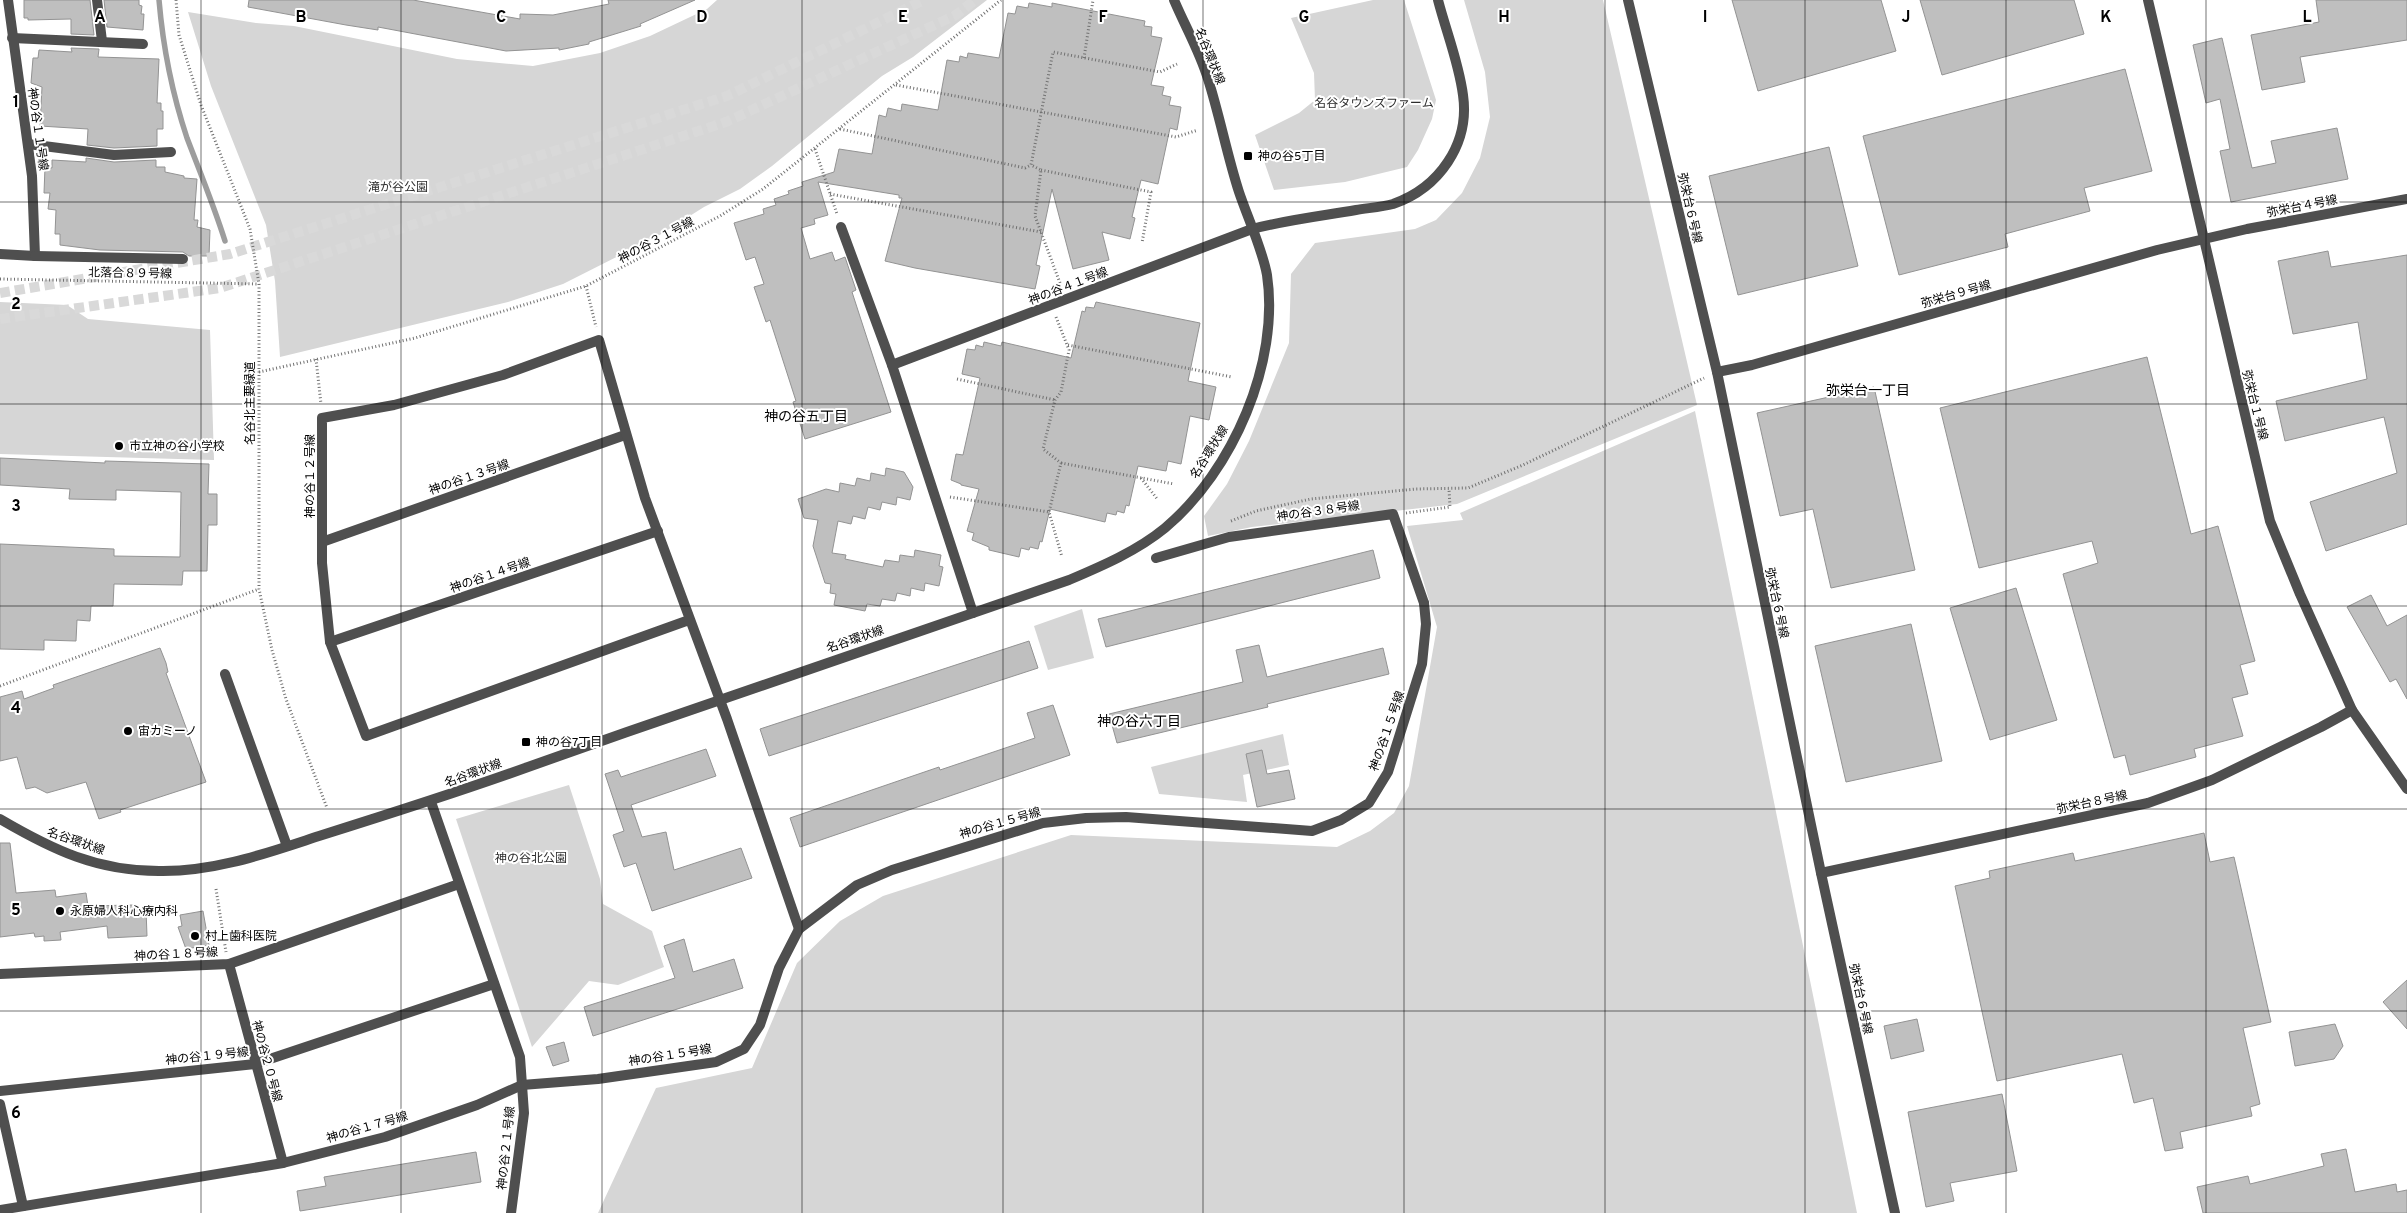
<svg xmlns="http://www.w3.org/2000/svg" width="2407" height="1213" viewBox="0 0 2407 1213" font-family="Overpass,'Noto Sans JP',sans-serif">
<rect width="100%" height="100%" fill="#fff"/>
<g fill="#d6d6d6">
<polygon points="717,0 987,0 913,57 882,76 772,166 740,189 704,207 658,236 563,284 508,302 280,357 275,281 266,225 211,86 188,12 256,23 294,26 457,59 533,66 600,53 650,36 707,9"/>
<polygon points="1373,0 1404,0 1436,100 1432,119 1418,150 1407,167 1345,182 1274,190 1255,135 1299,113 1315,100 1314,73 1291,18"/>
<polygon points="1464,0 1603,0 1697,405 1457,504 1252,527 1208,536 1204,516 1227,484 1249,441 1289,343 1291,274 1315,243 1415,229 1436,220 1462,193 1480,158 1490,117 1485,72"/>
<polygon points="0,302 67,305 88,319 210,330 214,460 0,454"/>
<polygon points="1695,411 1857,1213 598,1213 656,1088 752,1068 797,963 840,921 883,896 1071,835 1337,847 1370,831 1394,813 1409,786 1437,627 1407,526 1463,520 1460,513"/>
<polygon points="1082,609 1094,658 1048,670 1034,626"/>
<polygon points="1283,734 1289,765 1243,775 1247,802 1159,794 1151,767"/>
<polygon points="569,785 600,879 603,904 652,931 664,967 618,985 589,981 532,1047 456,819"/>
</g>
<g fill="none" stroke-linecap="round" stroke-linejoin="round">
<path stroke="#9d9d9d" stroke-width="5.5" d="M159 0C163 47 172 93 187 138 200 172 214 206 225 241"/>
</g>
<g fill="#bfbfbf" stroke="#939393">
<polygon points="24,0 90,0 94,35 71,34 71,19 28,20 28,18 24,18"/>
<polygon points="104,0 139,0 139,5 142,6 141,14 144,14 143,30 107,27"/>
<polygon points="249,0 413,0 520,19 520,14 553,15 609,4 608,0 695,0 640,24 641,26 589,42 589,44 559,50 559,48 506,51 378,27 378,30 346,25 248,7"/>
<polygon points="1732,0 1881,0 1896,51 1758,91"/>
<polygon points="1920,0 2074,0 2084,34 1942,75"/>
<polygon points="2316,0 2407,0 2407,40 2300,57 2305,82 2262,90 2251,35 2319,22"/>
<polygon points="1029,3 1052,7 1052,3 1145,21 1144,26 1152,27 1151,36 1162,38 1151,85 1164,87 1162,95 1171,97 1169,105 1181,107 1177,130 1170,128 1158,184 1141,180 1132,217 1135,218 1130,239 1102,232 1109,260 1073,269 1052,189 1036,265 1040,266 1035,289 915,268 885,261 902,198 899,198 899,195 818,182 828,215 814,219 815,224 801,228 810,259 832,252 835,261 845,257 856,290 852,292 891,412 805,439 793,402 796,401 770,320 766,322 754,287 764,284 755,257 746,260 734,223 764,214 763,209 776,205 774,199 789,194 788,191 803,186 802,182 834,172 839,149 872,154 879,115 886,117 888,108 901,111 902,104 938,110 947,60 959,62 960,56 967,58 968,53 999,58 1008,13 1015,14 1017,6 1028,8"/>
<polygon points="2222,38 2252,168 2276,163 2271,141 2337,128 2348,179 2231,202 2220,151 2230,149 2220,99 2206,103 2193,45"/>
<polygon points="71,48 99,49 98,57 159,59 157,103 161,103 161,111 163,111 163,129 157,129 157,146 114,148 87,145 88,129 40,126 42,87 31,83 33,58 38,58 39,50 72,52"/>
<polygon points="2125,69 2152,171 2084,188 2090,211 2005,234 2008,247 1899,275 1863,136"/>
<polygon points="1829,147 1858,266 1738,295 1709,176"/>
<polygon points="86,158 114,162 156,160 156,167 165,167 165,172 184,176 184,178 197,179 194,220 198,220 197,227 210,230 209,256 189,256 183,252 100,250 60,245 60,234 55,234 56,210 48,209 50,193 44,193 45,167 52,168 52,160 86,162"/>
<polygon points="2328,251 2331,267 2407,255 2407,524 2326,551 2310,502 2397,473 2384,417 2285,441 2276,401 2367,379 2358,322 2293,334 2278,261"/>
<polygon points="1096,302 1200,323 1188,381 1216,387 1209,420 1190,416 1181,464 1168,461 1166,471 1138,466 1129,506 1126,505 1124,513 1117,511 1116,515 1107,513 1105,522 1050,509 1042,542 1040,541 1038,549 1030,547 1029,550 1021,548 1019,557 989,550 989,547 972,540 974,533 967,531 979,489 961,485 961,484 951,480 956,454 963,455 980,378 962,374 967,349 975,350 976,345 983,347 984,342 1001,346 1002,342 1071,358 1082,311 1085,312 1086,307 1094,308"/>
<polygon points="2147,357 2191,534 2218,526 2255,661 2240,665 2248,694 2232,698 2243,736 2194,749 2196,757 2130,775 2125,755 2114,758 2063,574 2098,563 2092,541 1979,568 1940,408"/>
<polygon points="1874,387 1915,570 1831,588 1813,509 1780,516 1757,413"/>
<polygon points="0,458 105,463 105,461 209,464 208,494 217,494 217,525 208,525 207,571 183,571 182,585 114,584 113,606 91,606 90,621 77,620 76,641 44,640 44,650 0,649 0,544 114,549 114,556 180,557 181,492 116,490 116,500 69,499 70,489 0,485"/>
<polygon points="886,468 904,472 913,487 910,500 897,497 896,505 882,502 880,510 868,507 865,519 853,516 851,524 838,521 832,553 846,555 845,559 883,567 885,560 899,562 900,555 914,557 915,550 941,555 939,566 943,567 939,586 925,583 924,591 911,588 910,596 897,593 895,601 882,599 880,606 867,604 865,611 834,605 836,594 830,593 831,584 825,583 813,546 818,520 804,518 798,499 826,489 839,492 840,483 855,486 857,478 870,481 871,473 885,476"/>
<polygon points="1373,550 1380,578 1106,647 1098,619"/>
<polygon points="2016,588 2057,720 1990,740 1950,608"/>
<polygon points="2371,595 2387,626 2407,615 2407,699 2396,679 2390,682 2347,607"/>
<polygon points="1911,624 1942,761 1846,782 1815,646"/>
<polygon points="1029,641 1038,668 769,756 760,729"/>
<polygon points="1259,645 1267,677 1383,648 1389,674 1267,704 1268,707 1117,743 1109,714 1243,682 1236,650"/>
<polygon points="160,648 166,663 168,672 166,673 206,782 120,810 121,812 99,819 86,782 47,793 35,787 26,789 17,757 0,761 0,697 22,691 24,699 54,688 53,685"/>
<polygon points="1053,705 1070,755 800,847 790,818 939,767 940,770 1035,738 1027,713"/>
<polygon points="706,749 716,776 631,805 642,837 666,832 674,870 741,848 752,878 652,911 636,863 624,867 613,835 624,831 605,774 618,770 621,777"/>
<polygon points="1262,750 1267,774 1289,770 1295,799 1257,807 1246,754"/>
<polygon points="2204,833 2210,862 2234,857 2271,1022 2243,1028 2260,1104 2250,1107 2252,1116 2180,1132 2183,1148 2165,1151 2153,1098 2134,1103 2122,1054 1997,1081 1955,886 1990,878 1989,871 2073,853 2075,861"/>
<polygon points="0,843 10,843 16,893 55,890 56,897 86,893 88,906 133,905 133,909 146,909 147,936 108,938 107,926 60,932 61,940 44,941 44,936 35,937 34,933 0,937"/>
<polygon points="203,911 209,945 186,949 178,927 182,926 180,915"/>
<polygon points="684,939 693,972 734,959 743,988 593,1036 584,1007 675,978 664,946"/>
<polygon points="2407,980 2407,1029 2383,1002"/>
<polygon points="1917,1019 1924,1051 1891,1059 1884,1026"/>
<polygon points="2335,1024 2343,1046 2334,1059 2295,1066 2289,1032"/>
<polygon points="564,1042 569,1061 553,1066 546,1047"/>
<polygon points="2002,1094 2017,1171 1950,1183 1954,1201 1926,1207 1908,1112"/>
<polygon points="2346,1149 2355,1192 2396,1184 2397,1192 2407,1190 2407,1213 2203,1213 2197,1187 2248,1176 2250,1184 2324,1166 2321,1154"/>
<polygon points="476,1152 481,1182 300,1211 297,1191 326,1186 324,1177"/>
</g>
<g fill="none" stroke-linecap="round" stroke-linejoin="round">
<g stroke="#d9d9d9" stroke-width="10" stroke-dasharray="10 5" stroke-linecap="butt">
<polyline points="0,293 230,254 727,96 924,0"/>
<polyline points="0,319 220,288 726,122 956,15 975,0"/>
</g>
<g stroke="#717171" stroke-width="3" stroke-dasharray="1 2.5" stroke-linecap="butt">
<polyline points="176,0 179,35 201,105 250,229 259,284 259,589 272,650 286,699 327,808"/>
<polyline points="1084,58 1093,0"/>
<polyline points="896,85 1176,137 1198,130"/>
<polyline points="840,129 1025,168 1031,165"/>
<polyline points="815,149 837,214"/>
<polyline points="1041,170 1151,192 1142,243"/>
<polyline points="830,194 1041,232"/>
<polyline points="0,279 259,284"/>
<polyline points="1060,283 1035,216 1041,170 1031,165 1053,52 1160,72 1177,64"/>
<polyline points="586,286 596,327"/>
<polyline points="1056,317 1069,350 1061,392 1055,400 1043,449 1061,463 1049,512 1062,557"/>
<polyline points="1068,345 1232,377"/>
<polyline points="316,359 321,404"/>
<polyline points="259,372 415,338 586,286 720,216 763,189 1001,0"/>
<polyline points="957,379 1055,400"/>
<polyline points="1061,463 1174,484"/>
<polyline points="1141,478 1158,500"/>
<polyline points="950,497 1049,512"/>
<polyline points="1406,513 1450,507 1449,489"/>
<polyline points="1231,521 1256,511 1311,499 1416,489 1468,488 1523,465 1704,378"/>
<polyline points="0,686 259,589"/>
<polyline points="216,889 226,952"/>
</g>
<polyline stroke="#4f4f4f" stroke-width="10" points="1156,558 1229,537 1393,514 1424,603"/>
<g stroke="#4f4f4f" stroke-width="10">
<polyline points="97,0 102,41"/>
<polyline points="12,38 143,44"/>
<polyline points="28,144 114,155 171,152"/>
<polyline points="841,227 892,365"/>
<polyline points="0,254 35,256 32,176 8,0"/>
<polyline points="35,256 183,259"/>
<polyline points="322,542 625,435"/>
<polyline points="973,613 892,365 1252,229"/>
<polyline points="689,620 366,736 330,642 322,563 322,418 394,405 503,375 599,340 645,498 727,719 799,929"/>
<polyline points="330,642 658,531"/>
<polyline points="225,674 287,846"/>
<polyline points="431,802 520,1057 524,1113 511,1213"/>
<polyline points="229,964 283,1163"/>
<polyline points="0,974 229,964 459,884"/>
<polyline points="0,1091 255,1064 494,984"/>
<polyline points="0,1104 23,1206"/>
<polyline points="0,1210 283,1163 385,1137 477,1105 522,1085 598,1079 716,1062 744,1049 760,1025 779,968 799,929 857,885 892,870 1043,823 1086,818 1126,817 1312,831 1341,820 1369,803 1388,772 1422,664 1426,624 1424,603"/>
</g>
<g stroke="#4f4f4f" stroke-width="10">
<polyline points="1628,0 1717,372 1821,873 1895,1213"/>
<polyline points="2148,0 2270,521 2300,594 2352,710 2407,789"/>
<path d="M1252 229C1286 220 1321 216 1356 210 1368 208 1382 207 1393 204 1439 188 1470 144 1463 95 1459 63 1446 31 1438 0"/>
<polyline points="1717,372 1752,365 2157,250 2247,229 2407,199"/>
<path d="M0 819C53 850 97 871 159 871 215 872 267 853 319 836 389 814 459 792 528 767 708 703 889 641 1069 580 1102 566 1137 551 1165 528 1233 471 1280 362 1267 275 1263 251 1247 216 1239 192 1227 155 1220 117 1208 79 1200 52 1185 26 1174 0"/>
<polyline points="1821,873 2148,803 2212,780 2321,727 2352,710"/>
</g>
</g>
<path fill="none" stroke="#000" stroke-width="1" stroke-opacity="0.55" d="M201 0V1213M401 0V1213M602 0V1213M802 0V1213M1003 0V1213M1203 0V1213M1404 0V1213M1605 0V1213M1805 0V1213M2006 0V1213M2206 0V1213M0 202H2407M0 404H2407M0 606H2407M0 809H2407M0 1011H2407"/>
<g fill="#000" stroke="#fff" stroke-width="2">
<rect x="1243" y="151" width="10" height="10" rx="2.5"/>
<circle cx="119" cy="446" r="5"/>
<circle cx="128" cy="731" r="5"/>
<rect x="521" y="737" width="10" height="10" rx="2.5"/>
<circle cx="60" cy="911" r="5"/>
<circle cx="195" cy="936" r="5"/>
</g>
<g text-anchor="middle" stroke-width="4" stroke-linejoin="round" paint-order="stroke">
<g font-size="12" fill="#000" stroke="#fff">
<text transform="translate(1210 56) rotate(68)" y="4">名谷環状線</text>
<text transform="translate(38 129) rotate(82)" y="4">神の谷１１号線</text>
<text transform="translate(2302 206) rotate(-11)" y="4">弥栄台４号線</text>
<text transform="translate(1690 208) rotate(77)" y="4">弥栄台６号線</text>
<text transform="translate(656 240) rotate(-28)" y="4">神の谷３１号線</text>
<text transform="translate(130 273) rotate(1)" y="4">北落合８９号線</text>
<text transform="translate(1068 286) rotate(-21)" y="4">神の谷４１号線</text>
<text transform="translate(1956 294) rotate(-16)" y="4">弥栄台９号線</text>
<text transform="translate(250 403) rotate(-90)" y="4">名谷北主要緑道</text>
<text transform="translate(2255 405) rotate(76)" y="4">弥栄台１号線</text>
<text transform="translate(1209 452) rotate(-58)" y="4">名谷環状線</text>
<text transform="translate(310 476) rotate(-90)" y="4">神の谷１２号線</text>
<text transform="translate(469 477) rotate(-19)" y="4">神の谷１３号線</text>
<text transform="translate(1318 511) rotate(-8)" y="4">神の谷３８号線</text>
<text transform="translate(490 575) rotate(-19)" y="4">神の谷１４号線</text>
<text transform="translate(1777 603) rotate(78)" y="4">弥栄台６号線</text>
<text transform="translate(855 639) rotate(-19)" y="4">名谷環状線</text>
<text transform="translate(1387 731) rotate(-71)" y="4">神の谷１５号線</text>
<text transform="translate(473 773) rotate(-20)" y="4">名谷環状線</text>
<text transform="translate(2092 802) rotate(-12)" y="4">弥栄台８号線</text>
<text transform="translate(1000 823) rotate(-16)" y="4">神の谷１５号線</text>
<text transform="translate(76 841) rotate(19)" y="4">名谷環状線</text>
<text transform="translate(176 954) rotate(-3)" y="4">神の谷１８号線</text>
<text transform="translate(1861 999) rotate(78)" y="4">弥栄台６号線</text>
<text transform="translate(670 1055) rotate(-9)" y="4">神の谷１５号線</text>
<text transform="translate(207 1056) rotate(-6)" y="4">神の谷１９号線</text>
<text transform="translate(267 1061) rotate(75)" y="4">神の谷２０号線</text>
<text transform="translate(367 1127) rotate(-16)" y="4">神の谷１７号線</text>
<text transform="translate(506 1148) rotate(-84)" y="4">神の谷２１号線</text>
</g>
<g font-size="12" fill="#2d2d2d" stroke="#fff">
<text x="1374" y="107">名谷タウンズファーム</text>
<text x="398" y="191">滝が谷公園</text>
<text x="531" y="862">神の谷北公園</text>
</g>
<g font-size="12" fill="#000" stroke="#fff" text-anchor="start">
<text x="1258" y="160">神の谷5丁目</text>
<text x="129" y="450">市立神の谷小学校</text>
<text x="138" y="735">宙カミーノ</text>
<text x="536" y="746">神の谷7丁目</text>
<text x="70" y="915">永原婦人科心療内科</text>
<text x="205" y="940">村上歯科医院</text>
</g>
<g font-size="14" fill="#000" stroke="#fff">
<text x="1868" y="395">弥栄台一丁目</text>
<text x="806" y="421">神の谷五丁目</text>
<text x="1139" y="726">神の谷六丁目</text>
</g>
</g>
<g font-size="16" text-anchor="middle" font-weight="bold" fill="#000" stroke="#fff" stroke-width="4" stroke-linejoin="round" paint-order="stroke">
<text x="100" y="22">A</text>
<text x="301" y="22">B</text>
<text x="501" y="22">C</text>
<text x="702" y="22">D</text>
<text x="903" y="22">E</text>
<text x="1103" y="22">F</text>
<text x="1304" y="22">G</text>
<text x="1504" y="22">H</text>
<text x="1705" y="22">I</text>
<text x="1906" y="22">J</text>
<text x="2106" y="22">K</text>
<text x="2307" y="22">L</text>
<text x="16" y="107">1</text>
<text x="16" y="309">2</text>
<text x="16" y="511">3</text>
<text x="16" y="713">4</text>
<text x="16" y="915">5</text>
<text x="16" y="1118">6</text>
</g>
</svg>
